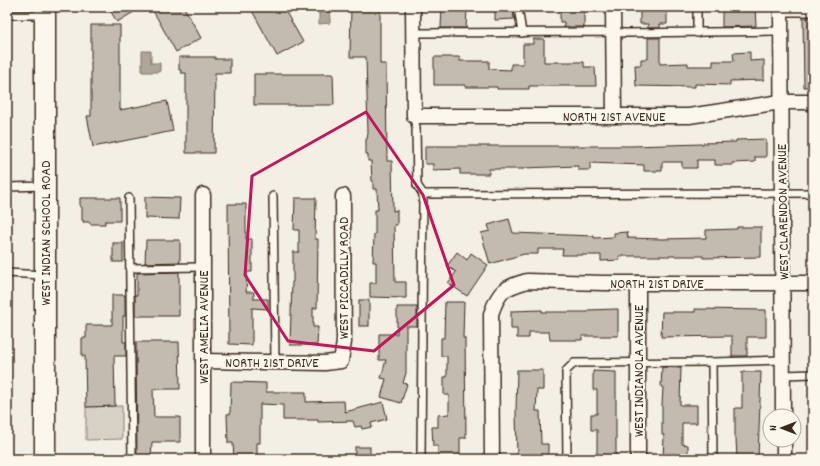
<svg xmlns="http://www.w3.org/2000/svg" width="820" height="466" viewBox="0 0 820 466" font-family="Dekko,sans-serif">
<rect width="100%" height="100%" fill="#f3efe4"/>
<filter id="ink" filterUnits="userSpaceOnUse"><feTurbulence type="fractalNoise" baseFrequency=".025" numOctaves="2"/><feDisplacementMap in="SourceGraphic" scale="8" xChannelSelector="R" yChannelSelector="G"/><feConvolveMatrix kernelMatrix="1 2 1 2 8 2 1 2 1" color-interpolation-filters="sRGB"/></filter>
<g filter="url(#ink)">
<polygon fill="#d8d1c6" stroke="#8a7e72" points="122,406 122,439 86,440 86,407"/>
<g fill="#afa69a" stroke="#817468">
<polygon points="311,7 330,7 330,23 319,24 319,11 311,11"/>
<polygon points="142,51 151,51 151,63 160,63 160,72 142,72"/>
</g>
<g fill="#c3bbb0" stroke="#3b2a1e">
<polygon points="116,7 142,7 117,22 110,10"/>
<polygon points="151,7 184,7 201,38 176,52"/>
<polygon points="250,7 283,7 303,42 277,56"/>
<polygon points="351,7 380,7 380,64 386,64 387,161 392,161 393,211 397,210 397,225 394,225 395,282 406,282 406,298 370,297 370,283 376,283 376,262 373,262 374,234 375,234 375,210 378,210 377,189 373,189 373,181 372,181 371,161 368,161 368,154 366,154 366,139 367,139 368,133 366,57 350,57"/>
<polygon points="442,7 467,7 466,28 441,28"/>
<polygon points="495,7 513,7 514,19 495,20"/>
<polygon points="560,7 584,7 584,27 564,27 564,22 560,22"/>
<polygon points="640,7 667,7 667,24 660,24 660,28 648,28 648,24 640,24"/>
<polygon points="736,7 755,7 756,26 722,27 722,10 736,10"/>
<polygon points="803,18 813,18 813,87 804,87"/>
<polygon points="91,25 120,25 120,110 167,101 173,131 93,147 87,116 91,116"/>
<polygon points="648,38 660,38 660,64 688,63 688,66 713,66 713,61 734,61 733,53 750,52 750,61 764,60 764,80 730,81 730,85 695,84 695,87 636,86 635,65 641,65 641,59 648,59"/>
<polygon points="533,39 544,39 544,62 584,62 584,67 595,67 596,86 529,86 529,89 497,89 497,87 465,87 465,85 434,85 434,57 460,57 460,61 489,61 489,69 511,70 511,64 523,64 523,44 533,44"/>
<polygon points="179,57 215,57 215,59 230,59 230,73 215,73 214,153 186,153 186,73 181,73 181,70 179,70"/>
<polygon points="254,74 333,74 334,105 254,105"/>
<polygon points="766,139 766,157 755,157 755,162 732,163 733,165 715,165 715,160 697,160 697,168 682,168 682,162 662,162 662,171 644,171 644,165 590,163 590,170 578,170 578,166 524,168 524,169 489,169 489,174 460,174 460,169 433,170 433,164 425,164 425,146 631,146 703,144 703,143 736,142 736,140"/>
<polygon points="145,197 180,198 179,219 145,218"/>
<polygon points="80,198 120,198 120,221 105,221 105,224 90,224 90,222 83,222 83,220 82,220 82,207 80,207"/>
<polygon points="295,198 316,198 315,239 318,239 317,308 313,308 313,327 318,327 317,345 290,345 292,282 293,282 293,252 299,252 299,230 294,230"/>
<polygon points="228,204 246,204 246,239 252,239 252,272 247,272 246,292 254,292 254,299 268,299 268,309 252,308 252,345 229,344"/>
<polygon points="509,219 513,233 594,236 594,238 614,237 614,233 627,232 628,238 662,239 706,238 706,230 737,229 737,227 761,227 761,257 703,258 703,256 619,256 620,260 601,261 601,255 562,255 563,249 538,249 538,254 524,254 490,264 481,233 490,231 488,225"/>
<polygon points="146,240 180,240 180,262 145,263"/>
<rect x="113" y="243" width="10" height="19"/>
<polygon points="457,252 467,260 471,253 488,265 467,296 448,283 456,272 447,266"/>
<polygon points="179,272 179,316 135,316 135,295 137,295 137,273"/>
<polygon points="112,295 125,295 125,316 123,316 123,342 126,342 126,356 114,356 115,406 86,407 85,356 82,356 82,338 86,338 86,325 112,325"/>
<rect x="359" y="300" width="10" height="26"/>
<polygon points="445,302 464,302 463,338 465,338 466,438 460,438 460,459 438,459 438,446 433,446 432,427 438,427 438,415 449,414 449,395 444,395 444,377 447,377 447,356 441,356 441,338 444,338"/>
<polygon points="397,307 417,307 417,326 406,326 406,373 403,383 407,384 401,403 381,397 386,379 381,378 386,360 379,360 379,334 397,334"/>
<polygon points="618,309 618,336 582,336 582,340 550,340 549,332 529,332 529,338 517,338 517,329 511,329 511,311 542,310 542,312 588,312 588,310"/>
<polygon points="695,309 766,310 766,337 747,337 747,356 732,356 732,336 661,337 662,312 695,312"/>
<polygon points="136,342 179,342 180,389 153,389 154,417 180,417 180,442 152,442 151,459 137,459"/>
<polygon points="662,367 681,368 680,405 697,405 697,423 682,423 682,444 688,445 688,459 663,459 664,435 662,435 662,405 663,387 661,387"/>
<polygon points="517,370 543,370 543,390 537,390 536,411 540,411 541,444 548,444 548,457 541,457 541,459 517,459 516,411"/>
<polygon points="593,371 616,372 616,459 597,459 597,430 591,430 591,414 597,414 597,390 593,390"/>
<polygon points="742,372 761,372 758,459 737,459 736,438 735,438 735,408 742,408"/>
<polygon points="231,382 266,383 266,392 306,392 306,402 344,401 345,412 383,402 387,419 371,423 372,427 362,429 361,426 355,427 353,421 318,422 318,420 283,420 283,405 260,404 260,443 257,443 257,459 234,459 233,443 228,443 227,414 230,414"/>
<rect x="355" y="447" width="15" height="12"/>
</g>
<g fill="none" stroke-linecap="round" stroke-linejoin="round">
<g stroke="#3b2a1e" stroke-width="10">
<g id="service">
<polyline points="518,7 522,33"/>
<polyline points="697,7 697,33"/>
<polyline points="781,12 813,12"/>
<polyline points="7,15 43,15"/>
<polyline points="413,33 600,32 626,33 781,31"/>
<polyline points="414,116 416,128 417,185 423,194 421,459"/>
<polyline points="7,187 45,186"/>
<polyline points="423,194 813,193"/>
<polyline points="273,196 275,362"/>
<polyline points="129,198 132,459"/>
<polyline points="130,268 203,267"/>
<polyline points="7,273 43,275"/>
<polyline points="712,362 713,459"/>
<polyline points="783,375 813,374"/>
<polyline points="567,459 566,371 574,363 712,362 783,360"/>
</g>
</g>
<g stroke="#3b2a1e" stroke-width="17">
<g id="minor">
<polyline points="413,7 414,116 689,116 781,102 813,102"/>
<polyline points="613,7 614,116"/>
<polyline points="781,7 783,416"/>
<polyline points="203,195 203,459"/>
<polyline points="638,283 638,459"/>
<polyline points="203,361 325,363 341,361 344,342 343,196"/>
<polyline points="784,440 784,459"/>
<path d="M492 459 491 314C499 290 504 288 527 281L603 283H813"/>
</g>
</g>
<g stroke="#3b2a1e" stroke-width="23">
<polyline id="secondary" points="45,459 45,7"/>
</g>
<use href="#service" stroke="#fbf7ec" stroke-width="7"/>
<use href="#minor" stroke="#fbf7ec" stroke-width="14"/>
<use href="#secondary" stroke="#fbf7ec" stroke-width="20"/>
</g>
</g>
<path fill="none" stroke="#c2185b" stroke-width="3" stroke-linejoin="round" d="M366 112 423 195 454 285 374 351 288 341 245 275 252 176Z"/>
<g text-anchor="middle" stroke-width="4" stroke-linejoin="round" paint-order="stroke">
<g font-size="14" fill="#3b2a1e" stroke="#fbf7ec">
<text x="614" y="121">NORTH 21ST AVENUE</text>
<text transform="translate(782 212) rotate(-91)" y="5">WEST CLARENDON AVENUE</text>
<text transform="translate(45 233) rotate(-90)" y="5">WEST INDIAN SCHOOL ROAD</text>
<text transform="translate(343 278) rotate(-90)" y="5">WEST PICCADILLY ROAD</text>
<text x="657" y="288">NORTH 21ST DRIVE</text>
<text transform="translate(203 327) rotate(-90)" y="5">WEST AMELIA AVENUE</text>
<text x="272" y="367">NORTH 21ST DRIVE</text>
<text transform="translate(638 371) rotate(-90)" y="5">WEST INDIANOLA AVENUE</text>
</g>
</g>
<rect width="820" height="466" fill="none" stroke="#fbf7ec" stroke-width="24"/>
<rect x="12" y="12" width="796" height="442" fill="none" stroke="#3b2a1e" stroke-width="1.5" filter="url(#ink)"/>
<g transform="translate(782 428) rotate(270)"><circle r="19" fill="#fbf7ec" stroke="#aea59a"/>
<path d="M0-3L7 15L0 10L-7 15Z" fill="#3b2a1e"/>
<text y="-6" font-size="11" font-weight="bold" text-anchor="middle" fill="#3b2a1e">N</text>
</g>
</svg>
